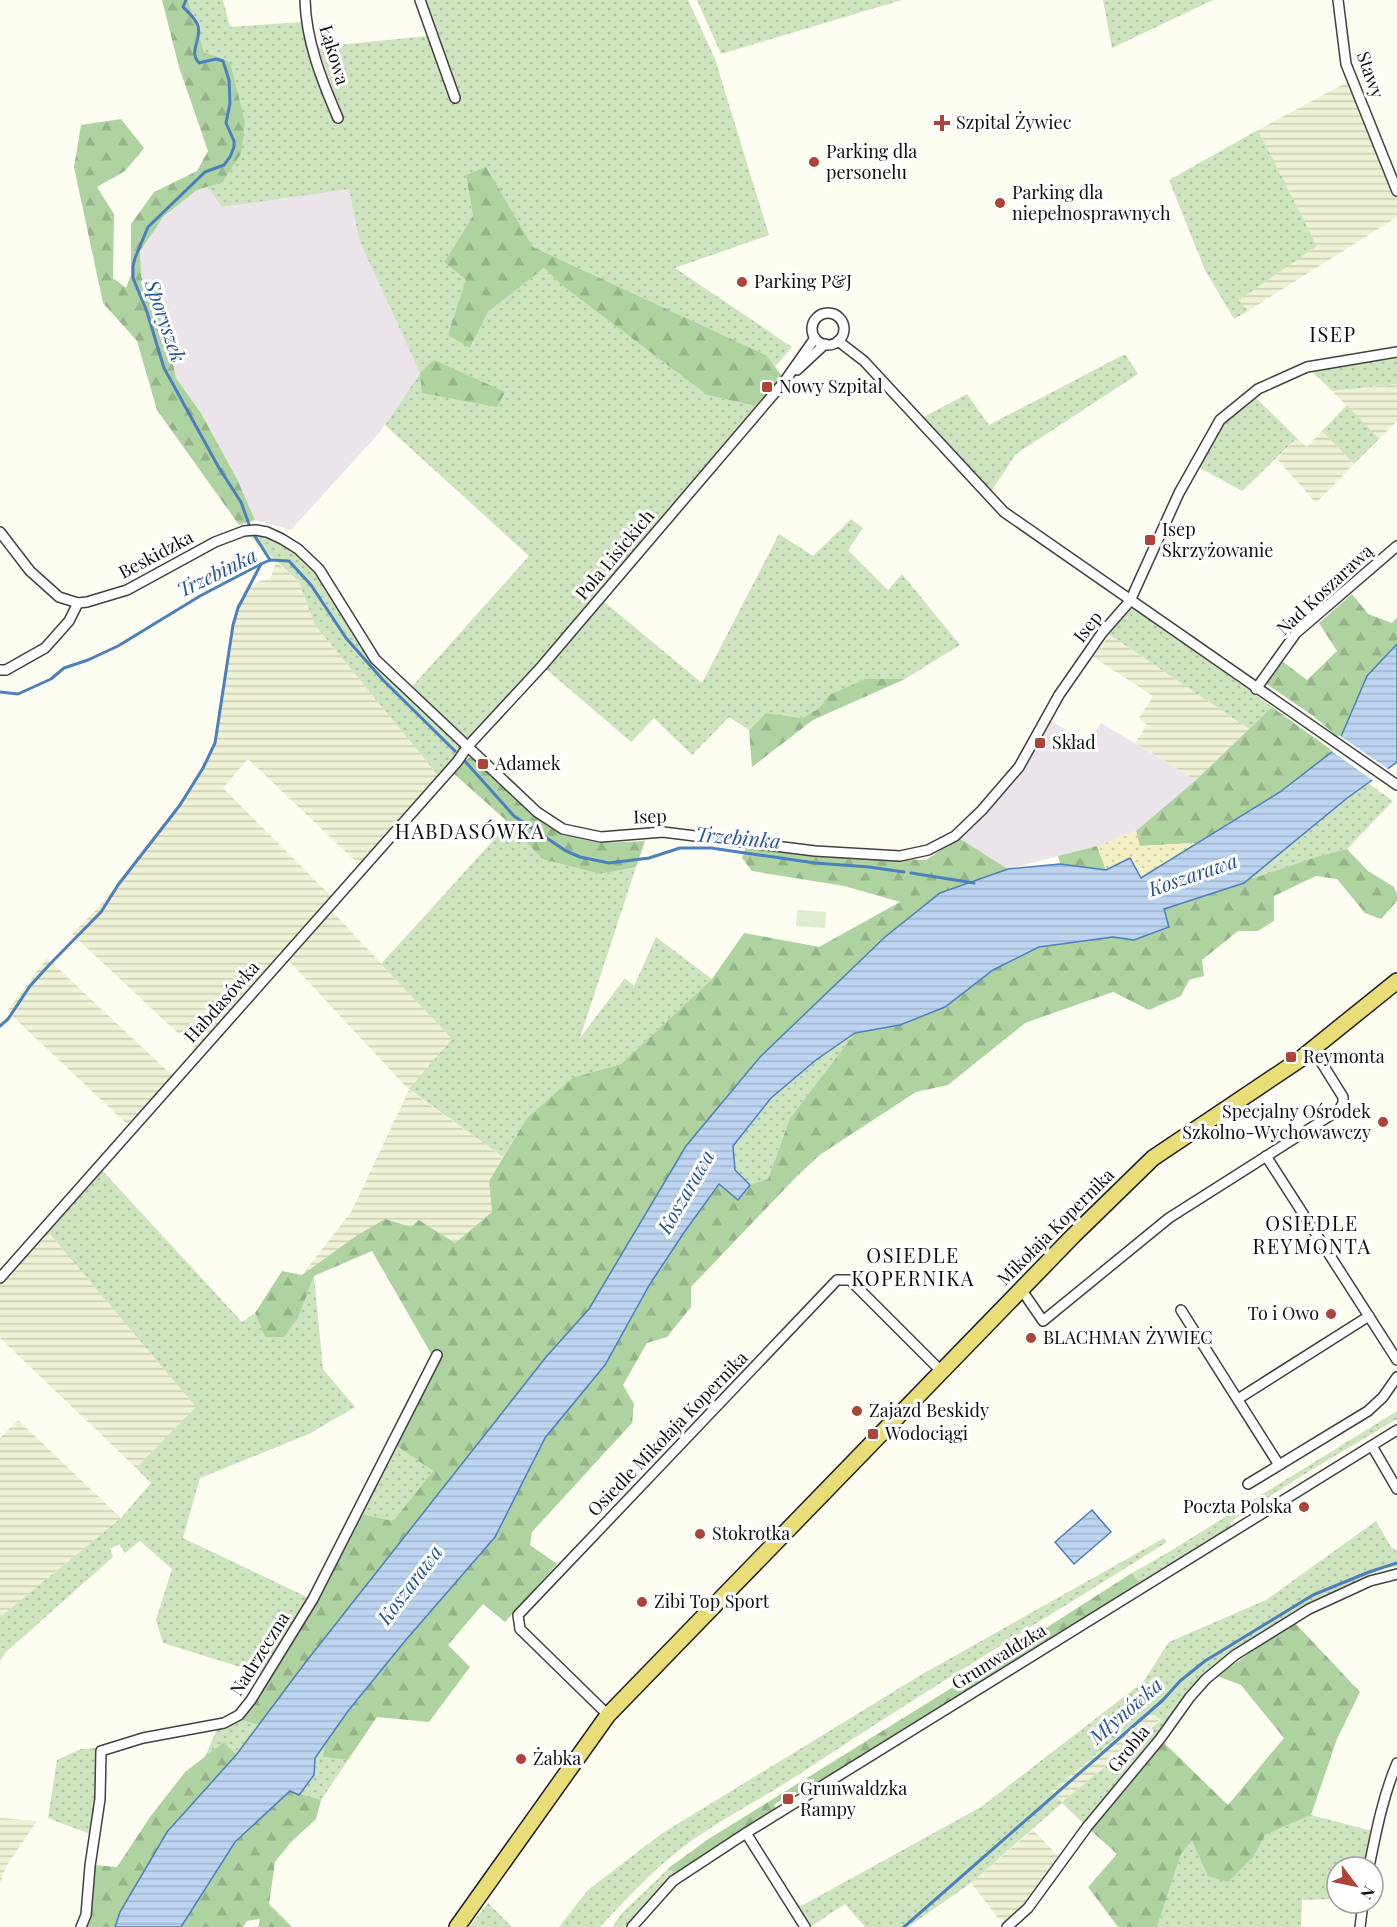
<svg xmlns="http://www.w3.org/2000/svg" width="1397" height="1927" viewBox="0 0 1397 1927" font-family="'Playfair Display',serif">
<defs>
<pattern id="farmland-rules" width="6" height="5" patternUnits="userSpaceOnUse" patternTransform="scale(1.5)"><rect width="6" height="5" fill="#eff1d4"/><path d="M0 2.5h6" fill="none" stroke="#cccdb5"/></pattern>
<pattern id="grass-dots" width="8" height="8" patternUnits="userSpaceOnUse" patternTransform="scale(1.5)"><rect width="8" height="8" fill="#cde4bf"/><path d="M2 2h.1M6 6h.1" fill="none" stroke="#afc2a3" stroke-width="1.8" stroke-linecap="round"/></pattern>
<pattern id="forest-firs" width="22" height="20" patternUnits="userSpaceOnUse" patternTransform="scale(1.5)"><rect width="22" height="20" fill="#afd3a0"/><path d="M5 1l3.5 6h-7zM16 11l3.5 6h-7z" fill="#95b489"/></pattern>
<pattern id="sand-dots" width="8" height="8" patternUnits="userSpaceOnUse" patternTransform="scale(1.5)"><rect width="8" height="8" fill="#f3f0c3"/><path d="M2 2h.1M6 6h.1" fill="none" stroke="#cfcda6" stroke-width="1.8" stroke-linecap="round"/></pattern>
<pattern id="water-rules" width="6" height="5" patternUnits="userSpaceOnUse" patternTransform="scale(1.5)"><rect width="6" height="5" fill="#bcd4ef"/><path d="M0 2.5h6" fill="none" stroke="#a0b5cc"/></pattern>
</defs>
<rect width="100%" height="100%" fill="#fdfdf2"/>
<g fill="#ece4eb">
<polygon points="207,187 222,207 349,188 359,240 420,373 380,432 291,530 255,520 237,479 201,413 176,378 166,330 141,276 140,251 164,216 197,190"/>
<polygon points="1051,721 1088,743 1101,723 1196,780 1136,831 1097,846 1008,869 959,838 986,814 1023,770"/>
</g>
<g fill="url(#farmland-rules)">
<polygon points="1349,81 1397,192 1397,217 1248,311 1239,300 1317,246 1258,130"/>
<polygon points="1397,384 1397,421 1379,439 1332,391"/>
<polygon points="1322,431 1354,464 1316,503 1277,459 1297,438 1307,447"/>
<polygon points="276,562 299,582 315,625 441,779 363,868 248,759 223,788 335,900 330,909 452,1039 409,1090 503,1157 489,1181 492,1212 455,1243 419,1220 411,1227 356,1236 302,1275 351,1212 409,1090 287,959 199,1053 72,934 92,914 130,872 172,816 205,767 216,739 236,605 252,586 260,581 270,579"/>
<polygon points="1110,635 1249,729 1196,780 1135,743 1147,725 1139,718 1153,696 1093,657"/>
<polygon points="47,958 176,1079 132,1129 7,1011"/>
<polygon points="44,1227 196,1407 136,1468 0,1338 0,1280"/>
<polygon points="18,1420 121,1518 0,1617 0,1438"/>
<polygon points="1152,1712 1161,1719 1062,1802 1050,1790 1111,1742"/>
<polygon points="0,1818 37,1821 7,1865 0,1883"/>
<polygon points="1033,1830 1061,1859 1023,1908 1007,1922 998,1918 971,1883"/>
</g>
<g fill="url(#grass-dots)" fill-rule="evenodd">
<polygon points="188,0 223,0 230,27 303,22 339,123 343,119 318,47 427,36 455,97 423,0 688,0 715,59 769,235 675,268 792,347 775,367 766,355 533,247 486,168 466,175 473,216 444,262 466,280 471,347 488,312 544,268 564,287 707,395 755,406 782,376 595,608 603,601 702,683 779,534 813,556 851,519 863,528 848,550 888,590 902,574 960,645 905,679 865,679 829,695 818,709 802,718 766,713 749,730 729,717 692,755 654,718 631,742 546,669 468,746 441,779 315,625 299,582 244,531 267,532 319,569 375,659 409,690 529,556 385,425 420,373 359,240 349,189 222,207 207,187 224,181 241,154 204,52"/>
<polygon points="697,0 902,0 721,54"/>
<polygon points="1103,0 1213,0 1112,48"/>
<polygon points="1258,130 1317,246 1239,300 1248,311 1234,319 1205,270 1169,180"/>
<polygon points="1397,352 1397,384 1332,391 1307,367"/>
<polygon points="1125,354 1138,374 1016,454 992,490 981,488 918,420 967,394 989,425"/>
<polygon points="1252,394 1297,438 1242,491 1195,465 1220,420"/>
<polygon points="1347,405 1379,439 1354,464 1322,431"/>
<polygon points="1130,601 1272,707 1249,729 1110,635 1102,633"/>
<polygon points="1368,783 1393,801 1347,849 1319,856 1244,883 1346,799"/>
<polygon points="509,823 542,859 600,874 636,867 580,1038 625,978 634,986 656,937 712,979 621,1064 572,1078 527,1118 503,1157 409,1089 452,1039 381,964"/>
<polygon points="855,1033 790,1118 768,1179 750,1185 735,1170 733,1146 771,1098 816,1060"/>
<polygon points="101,1169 242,1322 255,1313 265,1337 298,1318 314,1276 323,1369 355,1407 309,1434 200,1478 183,1538 311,1599 262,1674 163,1643 156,1620 172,1569 140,1541 125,1553 119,1544 110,1549 113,1557 6,1652 0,1661 0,1617 121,1518 151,1483 136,1468 196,1407 44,1227"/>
<polygon points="1397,1411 1397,1419 1311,1470 1230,1522 1232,1527 1140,1585 1132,1573 1167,1553"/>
<polygon points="391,1442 433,1471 393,1521 358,1513"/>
<path d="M1376,1521L1391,1547L1397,1551V1567L1384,1568L1311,1602L1237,1650L1203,1675L1086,1826L1062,1803L971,1883L908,1927H865L845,1904L810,1927H805L782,1891L801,1906L981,1807L1143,1682L1169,1642L1266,1600ZM1152,1713L1161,1720L1062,1802L1051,1791L1111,1742Z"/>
<path d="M1164,1538L1167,1542C1045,1619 921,1693 801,1773C761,1800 716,1821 678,1851C649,1874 625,1900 600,1927H559L588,1890L661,1834L919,1676Z"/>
<polygon points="254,1701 242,1720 259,1725 237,1755 224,1742 205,1757 217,1729"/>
<polygon points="325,1744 324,1757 348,1760 321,1800 299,1795 314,1775 315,1758"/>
<polygon points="96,1748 101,1751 95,1836 48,1818 57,1760 81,1749"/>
<polygon points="1311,1815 1376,1832 1365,1867 1337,1867 1337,1899 1302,1900 1301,1927 1157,1927 1181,1854 1192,1841 1208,1876 1254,1856 1265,1835"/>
<polygon points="670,1867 675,1875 624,1927 613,1927 620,1915"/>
<polygon points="488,1903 512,1927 469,1927"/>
</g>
<g fill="url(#forest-firs)">
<polygon points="162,0 188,0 204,52 230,62 245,122 241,154 223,182 197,190 164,216 140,251 141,276 166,330 176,378 201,413 237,479 255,520 239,525 157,410 137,341 103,303 74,167 81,125 121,119 144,148 125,171 97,187 114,214 113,278 126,288 131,275 131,224 154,192 197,171 208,151 179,67"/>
<polygon points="486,167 533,247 766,355 782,376 755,406 707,395 564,287 544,268 488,312 470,348 448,335 466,280 444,262 473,216 466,175"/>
<polygon points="434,360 505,392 497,407 422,393 420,373"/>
<polygon points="1352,594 1368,614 1392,623 1397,617 1397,644 1367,676 1340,739 1312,715 1265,683 1282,661 1307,680 1337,651 1319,623"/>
<polygon points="865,679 905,679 813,720 752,767 749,730 766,713 802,718 818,709 829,695"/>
<polygon points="1272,707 1333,751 1280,792 1196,843 1139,846 1136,831 1196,780"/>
<polygon points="471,756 562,835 600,843 645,841 636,867 600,874 542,859 509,823 452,772"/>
<polygon points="959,838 1008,869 940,893 885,938 759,1057 686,1146 589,1309 546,1357 305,1663 259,1725 242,1720 317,1601 362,1514 393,1521 433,1471 391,1442 433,1357 372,1251 314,1276 298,1318 284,1337 265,1337 255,1313 282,1271 302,1275 356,1236 385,1219 411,1227 419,1220 455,1243 492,1212 489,1181 527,1118 572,1078 621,1064 712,979 744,933 819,947 900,902 844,886 752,871 742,858 746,847 812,856 926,860"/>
<polygon points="1097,846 1106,870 1060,864 1058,856"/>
<polygon points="1347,849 1368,871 1394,887 1397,894 1397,901 1381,919 1365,913 1337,879 1316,876 1274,896 1274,921 1258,931 1238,931 1202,960 1204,976 1189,980 1181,996 1149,1010 1113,992 1025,1023 948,1085 916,1092 821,1154 798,1175 691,1287 691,1307 667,1337 647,1343 623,1385 634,1404 632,1423 532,1532 530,1545 557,1564 505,1622 483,1604 448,1645 470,1667 429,1722 377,1717 348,1760 323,1757 325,1744 348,1711 405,1641 495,1537 545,1438 605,1365 650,1285 683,1234 720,1184 738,1200 750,1185 768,1179 790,1118 855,1033 900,1025 945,1007 993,970 1039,947 1113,937 1134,940 1169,928 1164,909 1319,856"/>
<polygon points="1132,1573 1140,1585 811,1789 809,1786 798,1793 793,1792 774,1805 777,1810 713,1848 675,1875 670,1867 707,1840 966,1679"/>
<polygon points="1294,1622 1360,1692 1337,1739 1311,1815 1265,1835 1254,1856 1228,1882 1208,1876 1192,1841 1181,1854 1157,1927 1118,1927 1088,1887 1117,1854 1087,1827 1160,1739 1228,1805 1284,1738 1241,1685 1217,1676"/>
<polygon points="224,1742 237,1755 167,1832 120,1912 115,1927 85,1927 94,1865 117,1867 150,1817 185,1772"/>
<polygon points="290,1791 321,1800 316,1819 290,1843 275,1862 269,1904 292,1927 258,1927 260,1919 247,1921 243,1927 181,1927 235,1842"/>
</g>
<polygon fill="url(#sand-dots)" points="1136,831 1140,846 1196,843 1141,878 1106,870 1097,846"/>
<polygon fill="#deeccf" points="797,910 826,912 825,928 796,926"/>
<g fill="url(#water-rules)" stroke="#4c7fbd" stroke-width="1.5">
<polygon points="1397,644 1397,762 1346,799 1244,883 1164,909 1169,927 1134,940 1113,937 1039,947 993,970 945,1007 900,1025 855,1033 816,1060 771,1098 733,1146 735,1170 750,1185 738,1200 719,1184 683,1234 650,1284 605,1365 545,1438 495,1537 405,1641 348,1711 315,1758 314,1775 299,1795 290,1791 235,1842 181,1927 115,1927 120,1912 167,1832 237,1754 305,1663 546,1357 589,1309 686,1146 760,1057 885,937 940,893 1008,869 1060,864 1106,870 1130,858 1141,878 1280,792 1333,751 1340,739 1367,676"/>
<polygon points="1092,1510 1111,1532 1074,1564 1055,1542"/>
</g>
<polygon fill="#fdfdf2" points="1339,735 1391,771 1375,782 1330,750"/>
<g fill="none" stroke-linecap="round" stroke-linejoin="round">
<g stroke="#4c7fbd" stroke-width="3">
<path d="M186,0L183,7C188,12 196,19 198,26C202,40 188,51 199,63L216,59L223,61L229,80L230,103L226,123L234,141V147L230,157L224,165L205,172L148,227L135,258L133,266V278L147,312L164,368L219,468L241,502L251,530L270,560"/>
<polyline points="0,692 18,694 51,679 64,668 88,660 118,646 200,596 261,564 270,560 289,561 311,585 346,638 383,680 455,751"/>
<polyline points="463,759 514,816 566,851 580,857 609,863 649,858 680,848 711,848 815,863 869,867 904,872"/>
<polyline points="911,873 974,883"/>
<polyline points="0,1026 8,1019 30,986 50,964 101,912 118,885 180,805 203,768 215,743 233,625 238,608 261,564"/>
<polyline points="904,1927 1163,1700 1180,1681 1205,1661 1313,1595 1369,1572 1397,1563"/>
</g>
<g stroke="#414141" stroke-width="12">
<g id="street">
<path d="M305,0C306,41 322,81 338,118"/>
<polyline points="420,0 455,98"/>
<polyline points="1338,0 1346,64 1397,191"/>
<circle cx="828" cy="329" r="16"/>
<polyline points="838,341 864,361 1004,512 1397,785"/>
<polyline points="797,370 825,344"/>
<polyline points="0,532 30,571 59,597 78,603 87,602 127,590 215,542 244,531 256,530 267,532 282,539 298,549 319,569 375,659 537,812 563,829 601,837 663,832 815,851 900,856 928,850 955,836 982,810 1019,767 1059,695 1102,633 1130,601 1179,493 1220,420 1258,389 1307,367 1397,352"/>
<polyline points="0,670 6,670 45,648 69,621 78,603"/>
<polyline points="1256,689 1296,633 1397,546"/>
<polyline points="1266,1156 1397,1360"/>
<polyline points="0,1278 457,762 468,746 542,666 784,382 815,338"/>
<polyline points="1021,1289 1043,1321 1169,1218 1339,1110 1343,1103 1343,1097 1313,1049"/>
<polyline points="1181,1310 1279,1465"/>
<polyline points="1238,1399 1369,1316"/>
<polyline points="1372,1446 1397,1489"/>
<polyline points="1248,1484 1368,1411 1383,1397 1397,1377"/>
<polyline points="608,1715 520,1629 518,1615 837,1280 850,1280 942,1372"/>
<polyline points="746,1833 805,1927"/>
<path d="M1369,1867C1376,1832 1383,1796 1397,1763"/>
<polyline points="81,1927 86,1915 90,1866 100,1799 101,1751 143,1738 224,1723 239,1715 251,1700 313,1599 437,1355"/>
<polyline points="632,1927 673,1881 746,1833 1397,1430"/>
<polyline points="1007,1927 1028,1908 1087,1827 1160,1739 1190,1697 1206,1679 1235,1655 1309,1609 1370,1581 1397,1574"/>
<polyline points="1360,1927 1363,1903"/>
</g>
</g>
<g stroke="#1f1f1f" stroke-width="18">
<polyline id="primary" points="457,1927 608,1715 1074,1235 1153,1158 1299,1060 1397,981"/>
</g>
<use href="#street" stroke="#fff" stroke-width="9"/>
<use href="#primary" stroke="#e8dd77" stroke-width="15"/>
</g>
<g fill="#ae4337" stroke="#fff" stroke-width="2">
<path d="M939 114h6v6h6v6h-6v6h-6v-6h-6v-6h6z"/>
<circle cx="814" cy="162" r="6"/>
<circle cx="1000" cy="203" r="6"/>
<circle cx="742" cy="282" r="6"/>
<rect x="761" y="381" width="12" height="12" rx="3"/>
<rect x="1144" y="534" width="12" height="12" rx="3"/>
<rect x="1034" y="737" width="12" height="12" rx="3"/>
<rect x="477" y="758" width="12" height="12" rx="3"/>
<rect x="1285" y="1051" width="12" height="12" rx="3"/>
<circle cx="1383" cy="1122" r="6"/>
<circle cx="1331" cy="1314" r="6"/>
<circle cx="1031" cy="1338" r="6"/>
<circle cx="857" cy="1411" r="6"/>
<rect x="867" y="1428" width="12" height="12" rx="3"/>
<circle cx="1304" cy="1507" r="6"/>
<circle cx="700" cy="1534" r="6"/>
<circle cx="642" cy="1602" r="6"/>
<circle cx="521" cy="1759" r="6"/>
<rect x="782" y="1793" width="12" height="12" rx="3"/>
</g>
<g text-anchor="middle" stroke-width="6" stroke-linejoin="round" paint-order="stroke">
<g font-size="18" fill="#0e0e0e" stroke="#fff">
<text transform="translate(334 55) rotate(73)" y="6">Łąkowa</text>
<text transform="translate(1370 75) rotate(71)" y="6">Stawy</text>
<text transform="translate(156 555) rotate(-28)" y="6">Beskidzka</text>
<text transform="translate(615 555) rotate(-50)" y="6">Pola Lisickich</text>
<text transform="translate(1325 590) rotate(-43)" y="6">Nad Koszarawą</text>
<text transform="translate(1088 627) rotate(-52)" y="6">Isep</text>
<text transform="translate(650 817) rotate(-2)" y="6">Isep</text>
<text transform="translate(222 1002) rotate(-48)" y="6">Habdasówka</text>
<text transform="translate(1056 1227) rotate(-45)" y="6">Mikołaja Kopernika</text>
<text transform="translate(668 1434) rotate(-46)" y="6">Osiedle Mikołaja Kopernika</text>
<text transform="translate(260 1654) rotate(-58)" y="6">Nadrzeczna</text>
<text transform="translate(999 1657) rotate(-32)" y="6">Grunwaldzka</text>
<text transform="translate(1129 1749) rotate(-51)" y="6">Grobla</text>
</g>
<g font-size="18" fill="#0e0e0e" stroke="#fff" text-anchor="start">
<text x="956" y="129">Szpital Żywiec</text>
<text x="826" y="158">Parking dla<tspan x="826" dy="21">personelu</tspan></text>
<text x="1012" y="199">Parking dla<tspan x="1012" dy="21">niepełnosprawnych</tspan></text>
<text x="754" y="288">Parking P&amp;J</text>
<text x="779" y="393">Nowy Szpital</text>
<text x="1162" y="536">Isep<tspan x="1162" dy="21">Skrzyżowanie</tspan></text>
<text x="1052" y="749">Skład</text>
<text x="495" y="770">Adamek</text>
<text x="1303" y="1063">Reymonta</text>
<text x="1371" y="1118" text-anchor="end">Specjalny Ośrodek<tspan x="1371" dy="21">Szkolno-Wychowawczy</tspan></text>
<text x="1319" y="1320" text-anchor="end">To i Owo</text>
<text x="1043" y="1344">BLACHMAN ŻYWIEC</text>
<text x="869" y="1417">Zajazd Beskidy</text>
<text x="885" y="1440">Wodociągi</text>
<text x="1292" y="1513" text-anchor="end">Poczta Polska</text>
<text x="712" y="1540">Stokrotka</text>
<text x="654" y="1608">Zibi Top Sport</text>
<text x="533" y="1765">Żabka</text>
<text x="800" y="1795">Grunwaldzka<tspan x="800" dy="21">Rampy</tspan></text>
</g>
<g font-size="20" font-style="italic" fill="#265391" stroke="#fff">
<text transform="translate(165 321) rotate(71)" y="7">Sporyszek</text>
<text transform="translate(217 573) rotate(-26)" y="7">Trzebinka</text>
<text transform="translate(738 838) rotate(5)" y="7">Trzebinka</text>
<text transform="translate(1193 875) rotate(-19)" y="7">Koszarawa</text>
<text transform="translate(686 1192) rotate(-60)" y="7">Koszarawa</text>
<text transform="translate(410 1585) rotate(-53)" y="7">Koszarawa</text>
<text transform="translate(1126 1711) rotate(-41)" y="7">Młynówka</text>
</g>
<g font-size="20" letter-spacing="1.5" fill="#0e0e0e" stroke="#fff">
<text x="1333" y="342">ISEP</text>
<text x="470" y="839">HABDASÓWKA</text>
<text x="1312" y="1231">OSIEDLE<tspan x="1312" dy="23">REYMONTA</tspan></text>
<text x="913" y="1263">OSIEDLE<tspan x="913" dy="23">KOPERNIKA</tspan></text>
</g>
</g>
<g transform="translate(1355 1885) rotate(122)"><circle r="28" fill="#ffffff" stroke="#9f9f9f" stroke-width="1.5"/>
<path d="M0-4.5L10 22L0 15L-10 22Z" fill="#ae4337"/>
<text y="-9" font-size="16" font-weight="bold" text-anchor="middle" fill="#0e0e0e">N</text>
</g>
</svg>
